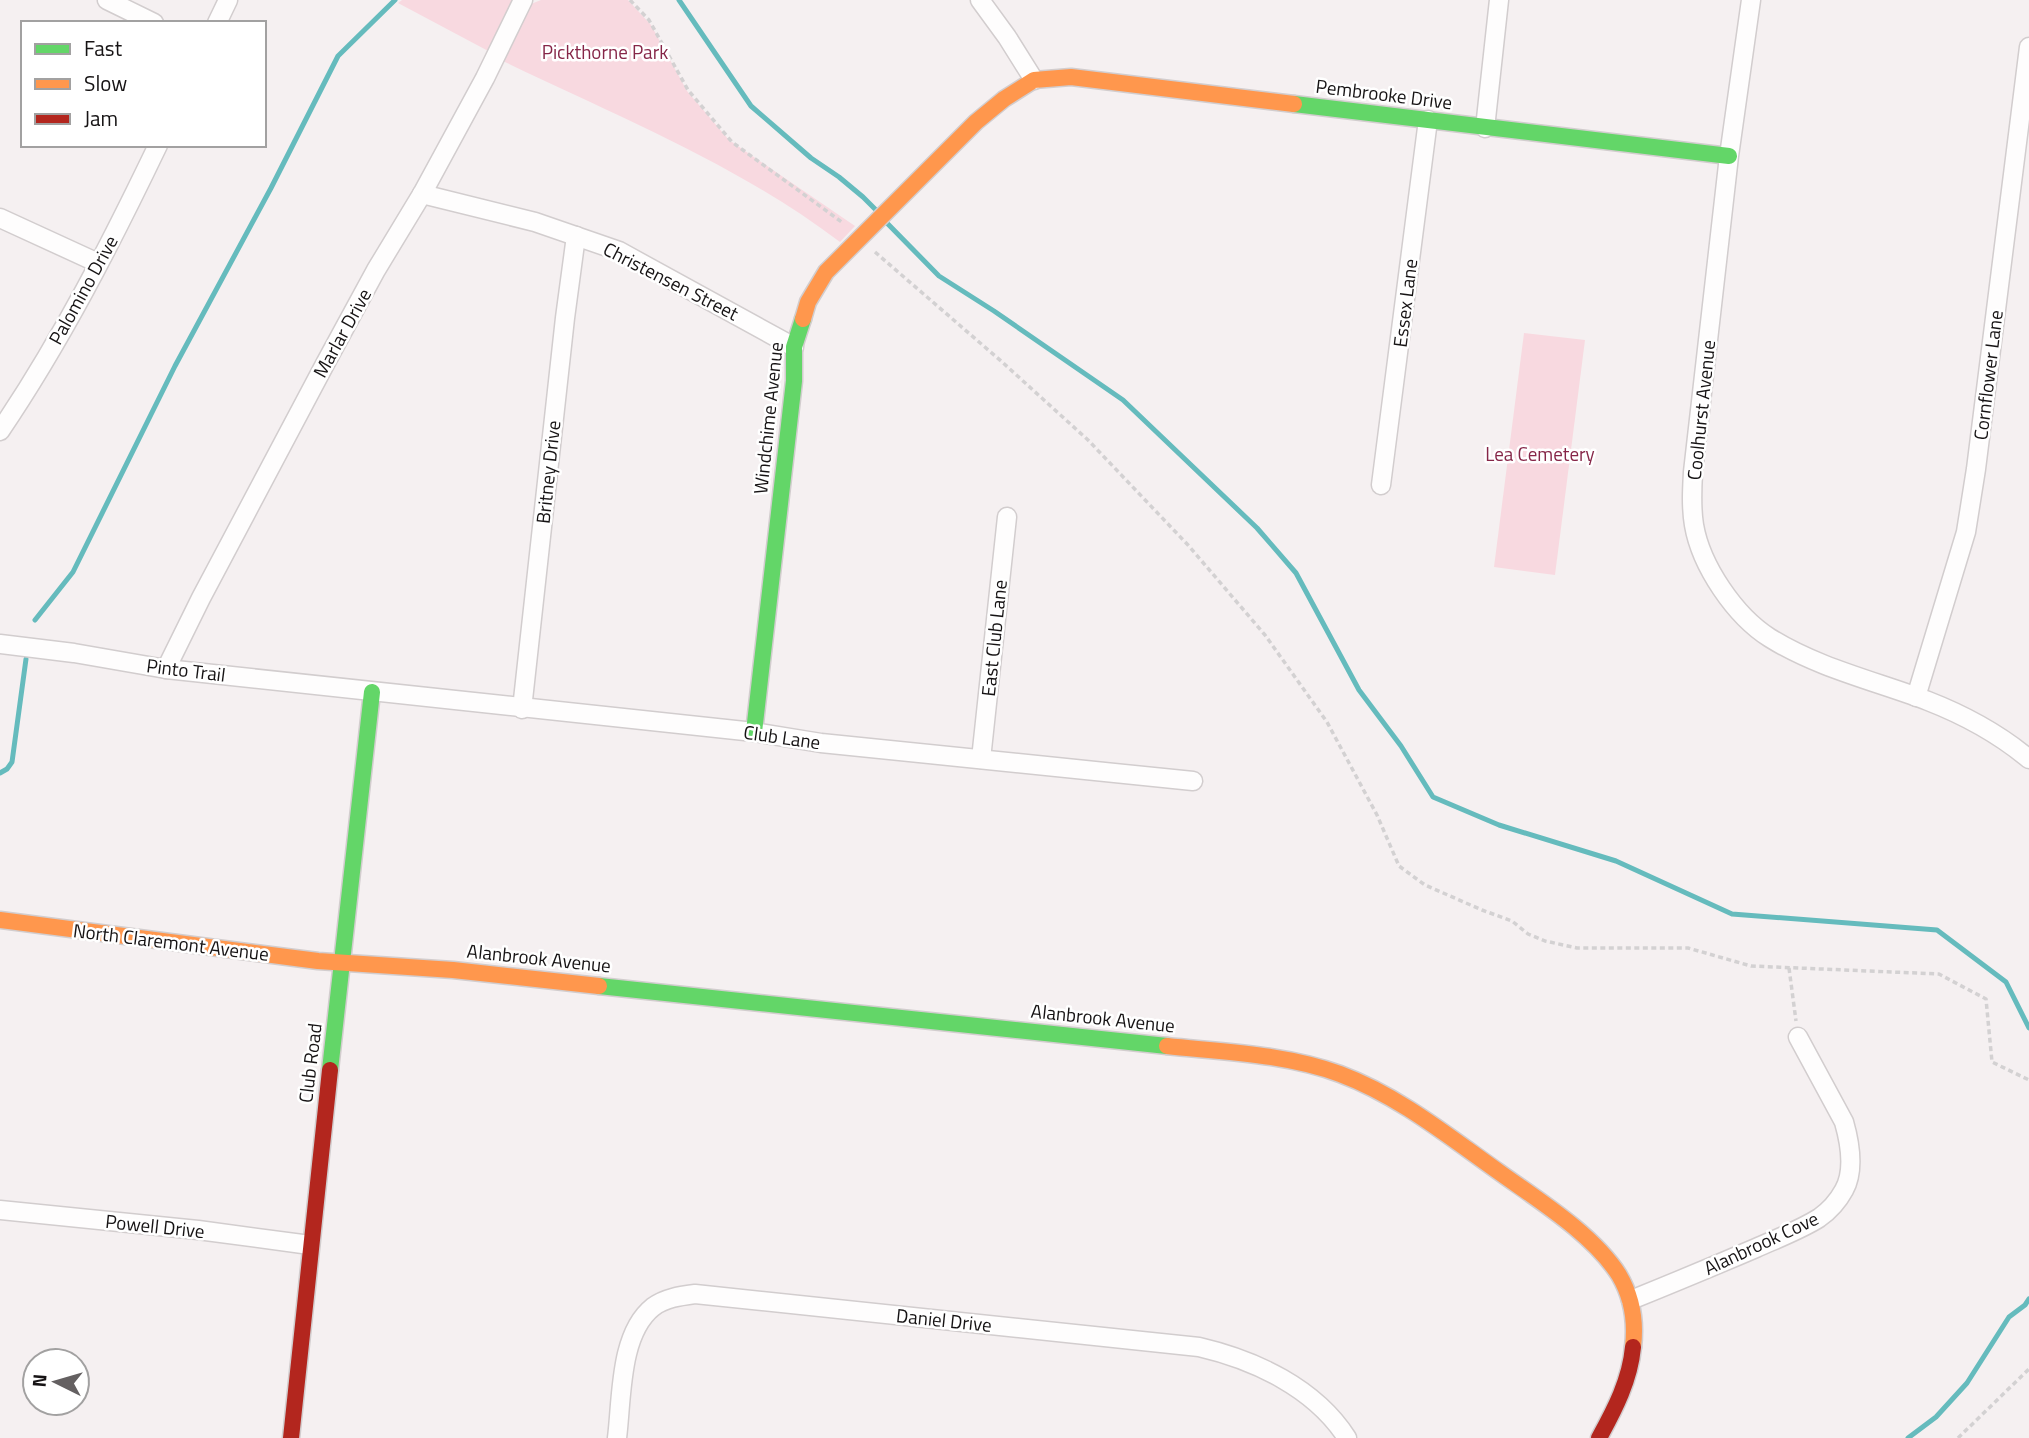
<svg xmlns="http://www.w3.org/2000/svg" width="2029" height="1438" viewBox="0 0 2029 1438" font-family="'Titillium Web',sans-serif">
<rect width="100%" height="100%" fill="#f5f0f1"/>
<g fill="#f8d9e0">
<polygon points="402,0 518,0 492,53 398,3"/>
<path d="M541,0H628L651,25L687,91L729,140L855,226L840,242C739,165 617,116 503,61L531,4Z"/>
<polygon points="1524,333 1585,340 1555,575 1494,567"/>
</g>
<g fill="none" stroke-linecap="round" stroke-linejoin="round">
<g stroke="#65bbbd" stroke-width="5">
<polyline points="679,0 751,106 811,158 839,177 863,197 876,210"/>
<polyline points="884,220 939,276 994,311 1123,400 1257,528 1296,573 1359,690 1401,746 1433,797 1499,825 1616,861 1732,914 1937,930 2006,982 2029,1028"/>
<polyline points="35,620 73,572 175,366 271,188 338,56 395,0"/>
<polyline points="0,773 7,769 12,762 26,659"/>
<polyline points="1908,1438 1936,1417 1967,1383 2009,1317 2025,1305 2029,1299"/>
</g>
<g stroke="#d2cdce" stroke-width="21">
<g id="street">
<polyline points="107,0 154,23"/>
<polyline points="980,0 1007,37 1034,80"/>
<path d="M1751,0L1729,156L1693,472C1692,490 1691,507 1694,525C1701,566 1735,616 1770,638C1818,668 1875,681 1928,701C1964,715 1999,734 2029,759"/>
<polyline points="217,23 228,0"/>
<polyline points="1485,128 1499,0"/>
<polyline points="422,194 535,222 619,251 794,347"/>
<polyline points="0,218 98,263"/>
<path d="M0,431C61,341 111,243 158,145"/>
<polyline points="1381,485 1428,120"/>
<polyline points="0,644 74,653 166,669 754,732 821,743 1193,781"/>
<polyline points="166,669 201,598 325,364 376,270 422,194 485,78 523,0"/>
<polyline points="1916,697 1966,532 1976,469 2029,47"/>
<polyline points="522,709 565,318 576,236"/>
<polyline points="981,759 1007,517"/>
<polyline points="0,1210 198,1230 310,1245"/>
<path d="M1631,1300C1673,1283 1714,1266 1756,1248C1776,1239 1800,1230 1819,1218C1829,1211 1838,1201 1844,1190C1855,1170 1850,1143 1844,1122L1798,1037"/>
<path d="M617,1438C622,1399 619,1334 653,1307C665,1298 680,1296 695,1294L1199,1347C1255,1360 1315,1388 1347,1438"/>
</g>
</g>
<g stroke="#d2cdce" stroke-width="19">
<g id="fast">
<polyline points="1294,104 1729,156"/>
<polyline points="754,732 794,381 794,347 803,319"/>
<polyline points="599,986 1167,1046"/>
<polyline points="330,1070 372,692"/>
</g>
</g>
<g stroke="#d2cdce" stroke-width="19">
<g id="slow">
<polyline points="803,319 808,302 826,272 976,122 1004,99 1034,80 1071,77 1294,104"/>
<polyline points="0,920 318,961 453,970 599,986"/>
<path d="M1167,1046C1224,1052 1286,1054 1340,1074C1399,1096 1448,1136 1499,1172C1538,1200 1593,1234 1619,1275C1632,1297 1636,1322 1633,1347"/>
</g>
</g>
<g stroke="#d2cdce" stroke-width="19">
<g id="jam">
<polyline points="291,1438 330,1070"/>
<path d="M1599,1438C1615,1409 1630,1380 1633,1347"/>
</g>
</g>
<g stroke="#d3d1d2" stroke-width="3.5" stroke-dasharray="5 3.5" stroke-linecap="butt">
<polyline points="630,0 649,20 688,90 732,142 843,223"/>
<polyline points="875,252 1001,361 1088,440 1188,545 1265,635 1327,722 1377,815 1399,866 1425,885 1482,910 1512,921 1528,934 1545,941 1577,948 1688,948 1751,966 1939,974 1986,999 1992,1062 2029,1080"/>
<polyline points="1789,968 1796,1021"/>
<polyline points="1958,1438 2029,1369"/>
</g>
<use href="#street" stroke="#fefdfd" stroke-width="18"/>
<use href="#fast" stroke="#63d668" stroke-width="16"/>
<use href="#slow" stroke="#ff974d" stroke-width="16"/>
<use href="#jam" stroke="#b3261e" stroke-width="16"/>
</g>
<g text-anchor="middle" stroke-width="5" stroke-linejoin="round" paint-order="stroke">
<g font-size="19" fill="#862648" stroke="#fff">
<text x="605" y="59">Pickthorne Park</text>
<text x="1540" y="461">Lea Cemetery</text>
</g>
<g font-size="19" fill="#161314" stroke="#fff">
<text transform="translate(1384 94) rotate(7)" y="7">Pembrooke Drive</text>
<text transform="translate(671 281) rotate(27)" y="7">Christensen Street</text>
<text transform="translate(83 290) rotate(-61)" y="7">Palomino Drive</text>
<text transform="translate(1405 303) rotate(-83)" y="7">Essex Lane</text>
<text transform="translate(342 333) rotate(-61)" y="7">Marlar Drive</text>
<text transform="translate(1988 375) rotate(-83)" y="7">Cornflower Lane</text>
<text transform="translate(1701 410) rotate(-84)" y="7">Coolhurst Avenue</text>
<text transform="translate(768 418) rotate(-84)" y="7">Windchime Avenue</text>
<text transform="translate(548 472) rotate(-84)" y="7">Britney Drive</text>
<text transform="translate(994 638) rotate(-84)" y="7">East Club Lane</text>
<text transform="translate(186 670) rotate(7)" y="7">Pinto Trail</text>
<text transform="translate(782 737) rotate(8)" y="7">Club Lane</text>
<text transform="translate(171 942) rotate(7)" y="7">North Claremont Avenue</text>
<text transform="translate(539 958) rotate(6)" y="7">Alanbrook Avenue</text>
<text transform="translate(1103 1018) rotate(6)" y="7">Alanbrook Avenue</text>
<text transform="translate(310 1063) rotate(-83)" y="7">Club Road</text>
<text transform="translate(155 1226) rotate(6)" y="7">Powell Drive</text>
<text transform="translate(1761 1243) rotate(-25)" y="7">Alanbrook Cove</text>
<text transform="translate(944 1320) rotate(6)" y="7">Daniel Drive</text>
</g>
</g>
<rect x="21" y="21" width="245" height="126" fill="#ffffff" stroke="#a2a1a1" stroke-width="2"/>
<rect x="35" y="44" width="35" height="10" fill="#63d668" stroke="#a2a1a1" stroke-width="2"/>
<text x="84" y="56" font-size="21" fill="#161314">Fast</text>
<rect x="35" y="79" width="35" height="10" fill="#ff974d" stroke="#a2a1a1" stroke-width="2"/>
<text x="84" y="91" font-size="21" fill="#161314">Slow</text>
<rect x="35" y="114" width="35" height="10" fill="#b3261e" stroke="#a2a1a1" stroke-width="2"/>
<text x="84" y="126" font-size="21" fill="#161314">Jam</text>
<g transform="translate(56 1382) rotate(275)"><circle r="33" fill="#ffffff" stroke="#a2a1a1" stroke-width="2"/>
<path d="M0-5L12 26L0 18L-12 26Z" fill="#646061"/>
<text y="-10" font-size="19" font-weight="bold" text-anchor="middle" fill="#161314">N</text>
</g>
</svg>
